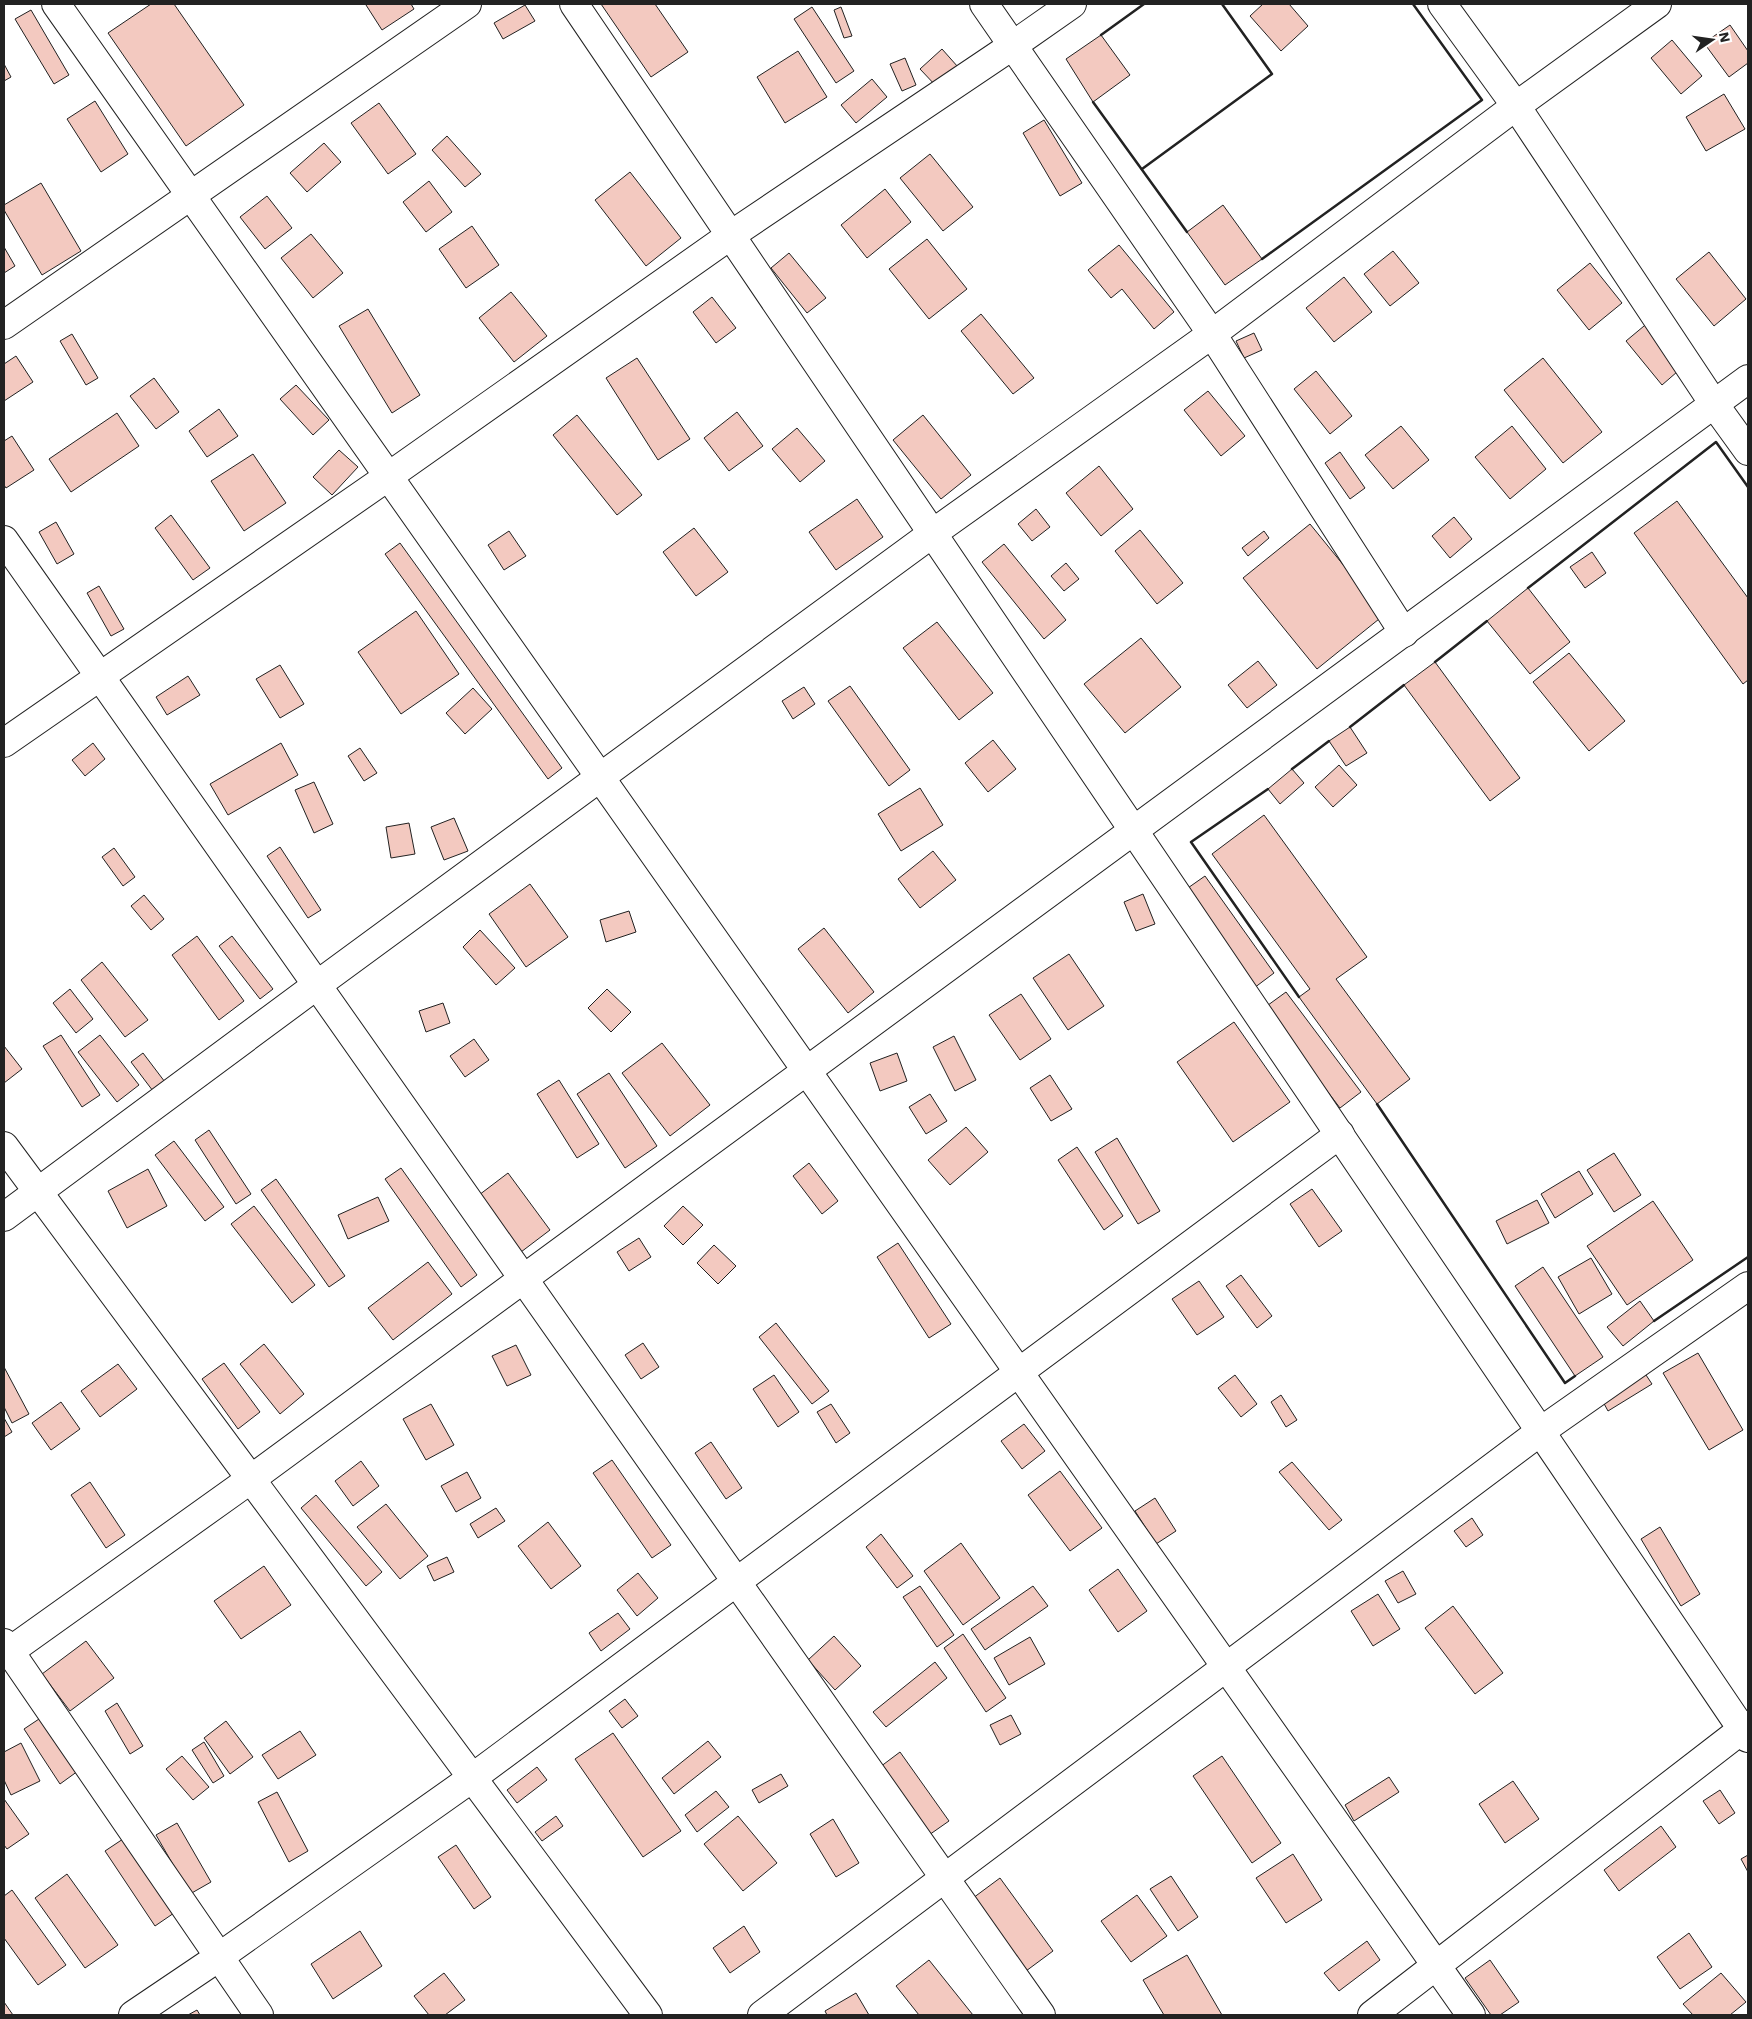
<svg xmlns="http://www.w3.org/2000/svg" width="1752" height="2019" viewBox="0 0 1752 2019" font-family="'Work Sans',sans-serif">
<rect width="100%" height="100%" fill="#fff"/>
<g fill="#f3c9c0" stroke="#222">
<polygon points="151,4 174,4 244,105 186,146 108,33"/>
<polygon points="368,4 411,4 414,9 382,30 366,5"/>
<polygon points="601,4 655,4 688,52 651,77"/>
<polygon points="1263,4 1289,4 1308,26 1281,51 1250,16"/>
<polygon points="525,5 535,21 503,39 494,23"/>
<polygon points="812,7 854,71 836,83 794,19"/>
<polygon points="841,7 852,36 844,38 834,10"/>
<polygon points="31,10 69,75 54,84 15,19"/>
<polygon points="1730,25 1748,51 1748,63 1729,77 1704,43"/>
<polygon points="1101,35 1130,75 1093,102 1066,59"/>
<polygon points="1672,40 1702,76 1681,94 1651,58"/>
<polygon points="942,49 958,67 937,87 920,69"/>
<polygon points="798,51 827,97 785,123 757,77"/>
<polygon points="905,58 916,85 902,91 890,64"/>
<polygon points="4,64 11,77 4,81"/>
<polygon points="872,79 887,97 856,123 841,105"/>
<polygon points="1724,94 1745,129 1706,151 1686,117"/>
<polygon points="95,101 128,154 101,172 67,119"/>
<polygon points="379,103 416,154 388,174 351,123"/>
<polygon points="1044,120 1082,183 1060,196 1023,133"/>
<polygon points="447,136 481,174 465,187 432,150"/>
<polygon points="324,143 341,162 307,192 290,173"/>
<polygon points="930,154 973,207 943,231 900,178"/>
<polygon points="630,172 681,238 646,266 595,200"/>
<polygon points="429,181 452,212 426,232 403,202"/>
<polygon points="41,183 81,251 42,275 4,210 4,205"/>
<polygon points="885,189 911,222 867,258 841,225"/>
<polygon points="267,196 292,228 265,249 240,217"/>
<polygon points="1223,205 1262,259 1225,285 1187,232"/>
<polygon points="472,226 499,265 466,288 439,249"/>
<polygon points="311,234 343,273 313,298 281,258"/>
<polygon points="927,239 967,289 929,319 889,269"/>
<polygon points="1119,245 1174,312 1154,329 1122,289 1111,298 1088,270"/>
<polygon points="4,247 15,266 4,273"/>
<polygon points="1393,251 1419,283 1390,306 1364,274"/>
<polygon points="1709,252 1746,299 1714,326 1676,279"/>
<polygon points="789,253 826,298 807,313 771,268"/>
<polygon points="1590,263 1622,303 1589,330 1557,290"/>
<polygon points="1344,277 1372,312 1334,342 1306,308"/>
<polygon points="511,292 547,336 514,362 479,318"/>
<polygon points="712,297 736,328 716,343 693,312"/>
<polygon points="368,309 420,395 392,413 339,326"/>
<polygon points="981,314 1034,378 1013,394 961,331"/>
<polygon points="1650,321 1685,365 1662,385 1626,341"/>
<polygon points="1254,333 1262,350 1244,358 1236,341"/>
<polygon points="72,334 98,378 86,385 60,341"/>
<polygon points="16,356 33,382 4,401 4,364"/>
<polygon points="637,358 690,439 658,460 606,378"/>
<polygon points="1543,358 1602,432 1563,463 1504,390"/>
<polygon points="1316,371 1352,416 1330,434 1294,389"/>
<polygon points="154,378 179,412 156,429 130,396"/>
<polygon points="296,385 329,420 313,435 280,399"/>
<polygon points="1208,391 1245,436 1221,456 1184,410"/>
<polygon points="219,409 238,436 207,457 189,431"/>
<polygon points="737,412 763,446 729,471 704,438"/>
<polygon points="117,413 139,446 71,492 49,459"/>
<polygon points="577,415 642,495 617,515 553,435"/>
<polygon points="923,415 971,475 941,499 893,440"/>
<polygon points="1401,426 1429,460 1393,489 1365,455"/>
<polygon points="1512,426 1546,469 1510,499 1475,457"/>
<polygon points="797,428 825,461 800,482 772,449"/>
<polygon points="12,436 34,470 6,488 4,485 4,441"/>
<polygon points="339,450 358,467 332,495 313,477"/>
<polygon points="1340,452 1365,488 1350,499 1325,463"/>
<polygon points="253,454 286,503 244,531 211,481"/>
<polygon points="1099,466 1133,509 1101,536 1066,493"/>
<polygon points="857,499 883,537 836,570 809,532"/>
<polygon points="1677,501 1748,598 1748,680 1743,684 1634,533"/>
<polygon points="1036,509 1050,527 1032,541 1018,524"/>
<polygon points="171,515 210,568 193,580 155,528"/>
<polygon points="1454,517 1472,539 1450,558 1432,536"/>
<polygon points="56,522 74,554 57,564 39,532"/>
<polygon points="1310,524 1384,615 1317,669 1243,578"/>
<polygon points="694,528 728,572 696,596 663,552"/>
<polygon points="1140,530 1183,583 1157,604 1115,551"/>
<polygon points="509,531 526,556 504,570 488,545"/>
<polygon points="1264,531 1269,538 1248,556 1242,548"/>
<polygon points="400,543 562,768 548,779 385,554"/>
<polygon points="1004,544 1066,620 1044,639 982,562"/>
<polygon points="1592,552 1606,573 1585,588 1570,567"/>
<polygon points="1066,563 1079,579 1064,591 1051,576"/>
<polygon points="99,586 124,629 111,636 87,593"/>
<polygon points="1528,588 1570,642 1530,674 1487,621"/>
<polygon points="416,611 459,674 401,714 358,652"/>
<polygon points="937,622 993,693 959,720 903,648"/>
<polygon points="1141,638 1181,687 1125,733 1084,684"/>
<polygon points="1569,653 1625,721 1589,751 1533,682"/>
<polygon points="1258,661 1277,685 1247,708 1228,685"/>
<polygon points="1435,662 1520,778 1490,801 1404,685"/>
<polygon points="280,665 304,704 280,718 256,679"/>
<polygon points="188,676 200,695 167,715 156,697"/>
<polygon points="850,686 910,770 889,786 828,701"/>
<polygon points="804,687 815,704 793,719 782,701"/>
<polygon points="473,688 492,709 465,734 446,713"/>
<polygon points="1350,727 1367,753 1346,766 1329,741"/>
<polygon points="993,740 1016,769 988,792 965,763"/>
<polygon points="93,743 105,759 85,776 72,760"/>
<polygon points="281,743 298,775 228,815 210,784"/>
<polygon points="360,748 377,773 364,781 348,756"/>
<polygon points="1339,765 1357,785 1333,807 1315,787"/>
<polygon points="1292,769 1304,783 1280,804 1268,789"/>
<polygon points="314,782 333,824 314,833 295,790"/>
<polygon points="920,788 943,825 901,851 878,814"/>
<polygon points="1264,815 1367,957 1336,979 1410,1079 1377,1104 1299,997 1310,989 1212,854"/>
<polygon points="454,818 468,851 444,860 431,827"/>
<polygon points="409,823 415,854 391,858 386,827"/>
<polygon points="280,847 321,910 308,918 267,856"/>
<polygon points="114,848 135,877 123,886 102,857"/>
<polygon points="933,851 956,880 920,908 898,879"/>
<polygon points="1205,876 1274,973 1254,988 1185,890"/>
<polygon points="530,884 568,937 526,967 489,914"/>
<polygon points="1143,894 1155,924 1136,931 1124,902"/>
<polygon points="144,895 164,919 151,930 131,906"/>
<polygon points="629,911 636,932 606,942 600,920"/>
<polygon points="824,928 874,992 848,1013 798,949"/>
<polygon points="480,930 515,968 496,985 463,947"/>
<polygon points="197,936 244,1001 219,1020 172,955"/>
<polygon points="232,936 273,989 260,999 219,946"/>
<polygon points="1069,954 1104,1006 1068,1030 1033,978"/>
<polygon points="102,962 148,1020 125,1037 81,980"/>
<polygon points="70,989 93,1019 76,1033 53,1003"/>
<polygon points="607,989 631,1012 611,1032 588,1008"/>
<polygon points="1286,992 1361,1092 1340,1108 1264,1008"/>
<polygon points="1021,994 1051,1039 1020,1060 989,1015"/>
<polygon points="443,1003 450,1023 426,1032 419,1011"/>
<polygon points="1234,1022 1290,1102 1233,1142 1177,1062"/>
<polygon points="61,1035 100,1095 82,1107 43,1046"/>
<polygon points="100,1035 139,1085 117,1102 78,1052"/>
<polygon points="954,1036 976,1080 955,1091 933,1047"/>
<polygon points="474,1039 489,1060 465,1077 450,1056"/>
<polygon points="662,1043 710,1105 670,1136 622,1073"/>
<polygon points="4,1046 22,1069 4,1083"/>
<polygon points="143,1053 168,1086 156,1095 131,1062"/>
<polygon points="897,1053 907,1081 880,1091 870,1063"/>
<polygon points="609,1073 657,1146 625,1168 577,1094"/>
<polygon points="1050,1075 1072,1109 1051,1121 1030,1088"/>
<polygon points="559,1080 599,1144 577,1158 537,1094"/>
<polygon points="930,1094 947,1121 926,1134 909,1107"/>
<polygon points="966,1127 988,1152 950,1185 928,1160"/>
<polygon points="209,1130 251,1194 236,1204 195,1140"/>
<polygon points="1117,1138 1160,1211 1138,1224 1095,1152"/>
<polygon points="174,1141 224,1207 205,1221 155,1155"/>
<polygon points="1077,1147 1123,1216 1104,1230 1058,1160"/>
<polygon points="1614,1153 1641,1195 1614,1212 1587,1170"/>
<polygon points="809,1163 838,1201 822,1214 793,1176"/>
<polygon points="401,1168 477,1275 461,1287 385,1179"/>
<polygon points="148,1169 167,1206 127,1228 108,1191"/>
<polygon points="1579,1171 1593,1194 1555,1218 1541,1194"/>
<polygon points="508,1173 550,1230 521,1252 479,1195"/>
<polygon points="276,1179 345,1276 329,1287 261,1190"/>
<polygon points="1312,1189 1342,1231 1319,1247 1290,1204"/>
<polygon points="378,1197 389,1221 348,1239 338,1215"/>
<polygon points="1537,1200 1549,1223 1507,1244 1496,1221"/>
<polygon points="1653,1201 1693,1260 1627,1305 1587,1246"/>
<polygon points="254,1206 315,1285 292,1303 231,1224"/>
<polygon points="683,1206 703,1225 683,1245 664,1226"/>
<polygon points="639,1238 651,1257 629,1271 617,1252"/>
<polygon points="898,1243 951,1324 929,1338 877,1257"/>
<polygon points="714,1245 736,1266 718,1284 697,1263"/>
<polygon points="1591,1258 1612,1294 1579,1314 1558,1277"/>
<polygon points="428,1262 452,1294 393,1340 368,1308"/>
<polygon points="1543,1267 1603,1357 1575,1376 1515,1286"/>
<polygon points="1241,1275 1272,1316 1257,1328 1226,1286"/>
<polygon points="1199,1281 1224,1317 1197,1335 1172,1299"/>
<polygon points="1640,1301 1654,1321 1623,1346 1607,1327"/>
<polygon points="776,1323 829,1391 812,1404 759,1337"/>
<polygon points="643,1343 659,1367 641,1379 625,1355"/>
<polygon points="264,1344 304,1394 280,1414 240,1364"/>
<polygon points="516,1345 531,1375 507,1386 492,1356"/>
<polygon points="1698,1353 1743,1430 1709,1450 1663,1373"/>
<polygon points="224,1363 260,1412 238,1429 202,1379"/>
<polygon points="118,1364 137,1389 100,1417 81,1391"/>
<polygon points="4,1367 29,1414 12,1423 4,1407"/>
<polygon points="1644,1372 1652,1384 1608,1411 1601,1398"/>
<polygon points="774,1375 799,1412 778,1427 753,1389"/>
<polygon points="1235,1375 1257,1404 1241,1417 1218,1388"/>
<polygon points="1281,1395 1297,1420 1286,1427 1271,1402"/>
<polygon points="61,1402 80,1429 51,1450 32,1423"/>
<polygon points="431,1404 454,1445 426,1460 403,1419"/>
<polygon points="831,1404 850,1433 836,1443 817,1412"/>
<polygon points="4,1418 12,1432 4,1437"/>
<polygon points="1024,1424 1045,1451 1022,1469 1001,1441"/>
<polygon points="711,1442 742,1488 726,1499 695,1453"/>
<polygon points="612,1460 671,1545 652,1558 593,1473"/>
<polygon points="361,1461 379,1486 353,1506 335,1481"/>
<polygon points="1292,1462 1342,1520 1329,1530 1279,1472"/>
<polygon points="1060,1471 1102,1528 1070,1551 1028,1495"/>
<polygon points="467,1472 481,1498 456,1512 441,1486"/>
<polygon points="90,1482 125,1535 106,1548 71,1495"/>
<polygon points="316,1495 382,1572 366,1586 301,1508"/>
<polygon points="1155,1498 1176,1531 1156,1544 1135,1511"/>
<polygon points="386,1504 428,1556 400,1579 357,1527"/>
<polygon points="496,1508 505,1521 478,1538 470,1524"/>
<polygon points="1472,1518 1483,1535 1466,1547 1454,1531"/>
<polygon points="548,1522 581,1566 551,1589 518,1546"/>
<polygon points="1660,1527 1700,1594 1681,1606 1641,1539"/>
<polygon points="881,1534 913,1576 897,1588 866,1547"/>
<polygon points="961,1543 1000,1598 963,1625 924,1571"/>
<polygon points="447,1557 454,1572 434,1581 427,1566"/>
<polygon points="264,1566 291,1605 241,1639 214,1601"/>
<polygon points="1118,1569 1147,1611 1118,1632 1089,1590"/>
<polygon points="1403,1571 1416,1594 1398,1603 1385,1581"/>
<polygon points="638,1573 658,1598 637,1616 617,1590"/>
<polygon points="920,1586 954,1635 937,1647 903,1597"/>
<polygon points="1033,1586 1048,1606 985,1650 971,1629"/>
<polygon points="1378,1594 1400,1629 1373,1646 1351,1611"/>
<polygon points="1453,1606 1503,1673 1475,1694 1425,1628"/>
<polygon points="618,1613 630,1629 601,1651 589,1633"/>
<polygon points="963,1634 1006,1698 986,1712 944,1648"/>
<polygon points="834,1636 861,1666 835,1690 808,1660"/>
<polygon points="1030,1637 1045,1664 1009,1685 994,1658"/>
<polygon points="86,1641 114,1678 70,1711 42,1674"/>
<polygon points="935,1662 947,1678 886,1727 873,1712"/>
<polygon points="625,1699 638,1716 622,1728 609,1711"/>
<polygon points="117,1703 143,1746 130,1754 105,1711"/>
<polygon points="1011,1715 1021,1734 1000,1745 990,1725"/>
<polygon points="42,1717 78,1771 60,1784 24,1729"/>
<polygon points="226,1721 253,1757 230,1774 204,1738"/>
<polygon points="300,1731 316,1755 278,1779 262,1755"/>
<polygon points="613,1733 681,1831 643,1857 575,1759"/>
<polygon points="708,1741 721,1757 674,1794 662,1778"/>
<polygon points="204,1742 224,1776 213,1783 192,1750"/>
<polygon points="21,1743 40,1781 11,1795 4,1780 4,1752"/>
<polygon points="900,1752 949,1821 929,1835 880,1767"/>
<polygon points="182,1756 209,1787 193,1800 166,1769"/>
<polygon points="1222,1756 1281,1843 1252,1863 1193,1776"/>
<polygon points="537,1767 547,1780 517,1803 507,1790"/>
<polygon points="781,1774 788,1786 759,1803 752,1790"/>
<polygon points="1389,1777 1399,1792 1354,1821 1345,1805"/>
<polygon points="1513,1781 1539,1819 1505,1843 1479,1804"/>
<polygon points="1720,1790 1735,1813 1719,1824 1703,1801"/>
<polygon points="716,1791 729,1807 697,1832 685,1815"/>
<polygon points="277,1792 308,1851 289,1862 258,1802"/>
<polygon points="4,1799 29,1834 7,1849 4,1845"/>
<polygon points="556,1816 563,1826 542,1841 535,1832"/>
<polygon points="738,1816 777,1863 743,1891 704,1844"/>
<polygon points="833,1819 859,1863 836,1877 810,1834"/>
<polygon points="177,1823 211,1882 190,1894 156,1835"/>
<polygon points="1661,1826 1676,1847 1619,1891 1604,1870"/>
<polygon points="123,1839 174,1913 155,1926 105,1851"/>
<polygon points="456,1845 491,1897 474,1909 438,1857"/>
<polygon points="1293,1854 1322,1900 1286,1923 1256,1878"/>
<polygon points="1748,1855 1748,1872 1741,1859"/>
<polygon points="67,1874 118,1945 85,1968 35,1898"/>
<polygon points="1171,1876 1198,1917 1178,1931 1150,1889"/>
<polygon points="1000,1878 1053,1951 1026,1971 973,1898"/>
<polygon points="12,1890 66,1965 38,1985 4,1938 4,1896"/>
<polygon points="1137,1895 1167,1936 1131,1962 1101,1921"/>
<polygon points="744,1926 760,1952 730,1973 713,1948"/>
<polygon points="360,1931 382,1966 333,1999 311,1964"/>
<polygon points="1689,1933 1712,1967 1680,1989 1657,1957"/>
<polygon points="1367,1941 1380,1960 1339,1991 1324,1973"/>
<polygon points="1187,1955 1222,2015 1164,2015 1143,1980"/>
<polygon points="929,1960 973,2015 919,2015 896,1986"/>
<polygon points="1490,1960 1519,2002 1500,2015 1491,2015 1465,1978"/>
<polygon points="444,1973 465,2000 445,2015 429,2015 414,1996"/>
<polygon points="1721,1973 1746,2002 1730,2015 1693,2015 1683,2004"/>
<polygon points="856,1993 869,2015 827,2015 825,2011"/>
<polygon points="4,2002 13,2015 4,2015"/>
<polygon points="197,2010 200,2015 188,2015"/>
</g>
<g fill="none" stroke-linecap="round" stroke-linejoin="round">
<g stroke="#222" stroke-width="30">
<g id="minor">
<polyline points="56,4 1471,2015"/>
<polyline points="574,4 1748,1738"/>
<polyline points="984,4 1212,334 1404,633"/>
<polyline points="1442,4 1516,106 1714,404 1748,451"/>
<polyline points="4,325 467,4"/>
<polyline points="4,540 1041,2015"/>
<polyline points="4,743 389,476 731,235 1012,46 1072,4"/>
<polyline points="4,1146 648,2015"/>
<polyline points="4,1217 317,985 933,533 1212,334 1516,106 1657,4"/>
<polyline points="4,1643 259,2015"/>
<polyline points="10,1651 251,1479 1748,379"/>
<polyline points="133,2015 219,1957 472,1778 1340,1134"/>
<polyline points="762,2015 1541,1431 1748,1286"/>
<polyline points="1372,2015 1748,1725"/>
</g>
</g>
<use href="#minor" stroke="#fff" stroke-width="28"/>
<g stroke="#222" stroke-width="2.5">
<polyline points="1101,35 1144,4"/>
<polyline points="1093,102 1187,232"/>
<polyline points="1142,169 1272,74 1222,4"/>
<polyline points="1262,259 1482,100 1413,4"/>
<polyline points="1528,588 1716,442 1748,487"/>
<polyline points="1435,662 1487,621"/>
<polyline points="1350,727 1404,685"/>
<polyline points="1292,769 1329,741"/>
<polyline points="1268,789 1191,842 1299,997"/>
<polyline points="1377,1104 1565,1383 1575,1376"/>
<polyline points="1654,1321 1748,1257"/>
</g>
</g>
<rect width="1752" height="2019" fill="none" stroke="#222222" stroke-width="10"/>
<g transform="translate(1712 40) rotate(77)" stroke="#ffffff" stroke-width="4" paint-order="stroke">
<path d="M0-4L9 19L0 12L-9 19Z" fill="#222222"/>
<text y="-8" font-size="14" font-weight="bold" text-anchor="middle" fill="#222222">N</text>
</g>
</svg>
